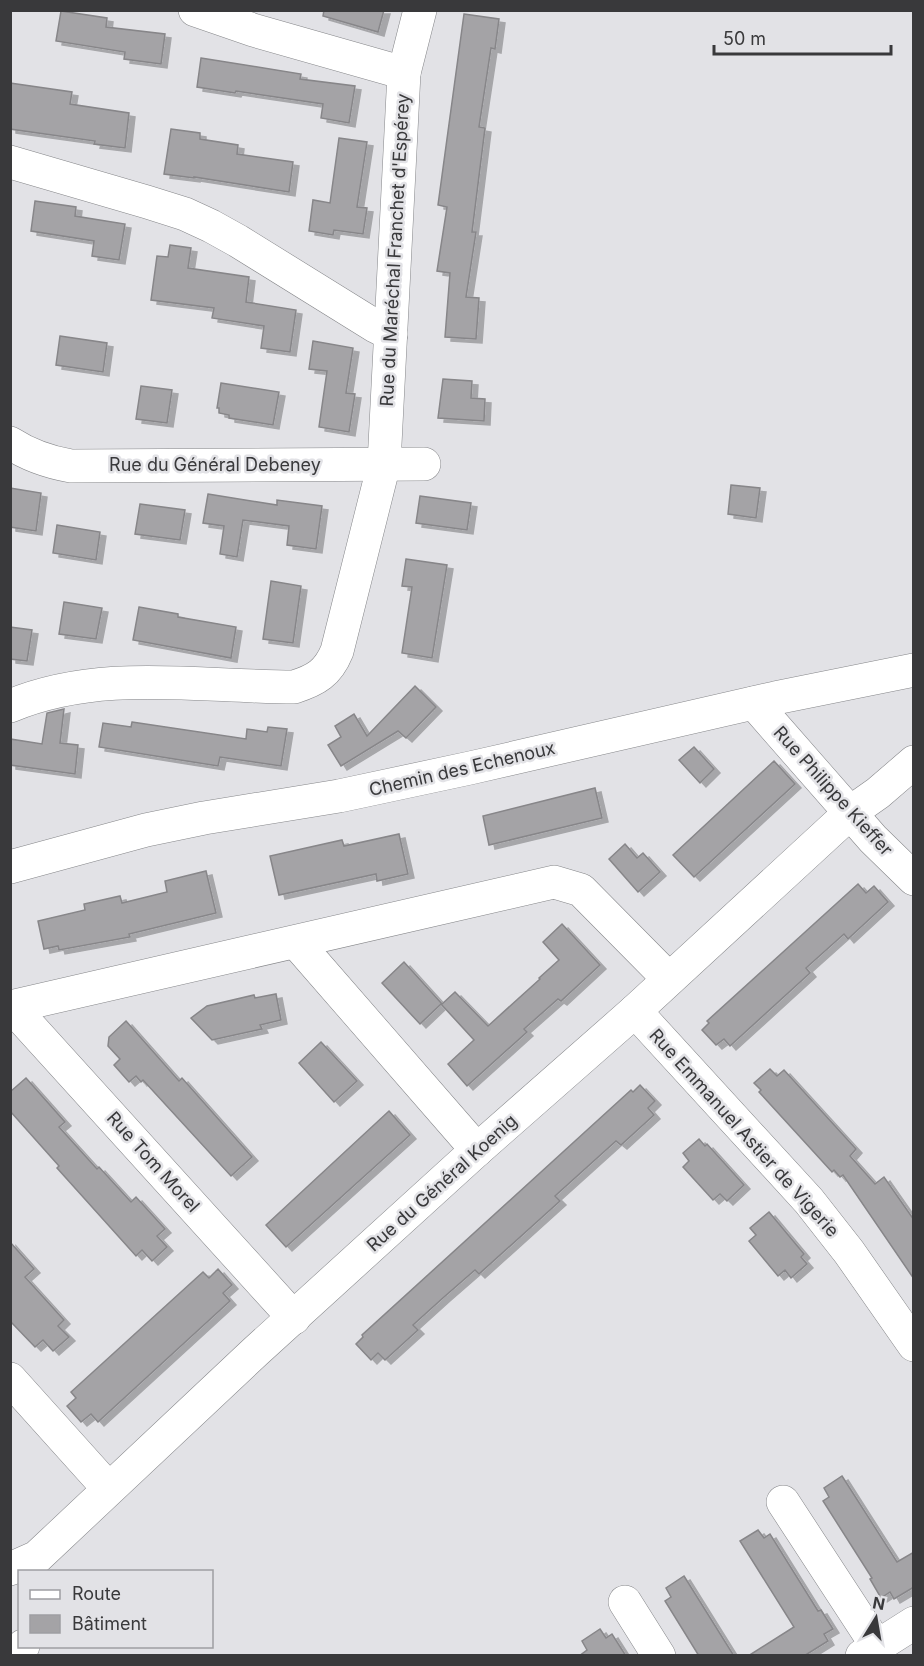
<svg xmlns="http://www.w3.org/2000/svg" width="924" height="1666" viewBox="0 0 924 1666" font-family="Inter,sans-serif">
<defs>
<filter id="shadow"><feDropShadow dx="6" dy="4" stdDeviation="0" flood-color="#0004"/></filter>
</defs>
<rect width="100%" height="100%" fill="#e2e2e6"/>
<g fill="#a4a3a6" stroke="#878689" stroke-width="1.5" filter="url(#shadow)">
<polygon points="324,10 384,10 378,32 323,16"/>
<polygon points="61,11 107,18 106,27 165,34 161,64 124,59 125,52 56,41"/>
<polygon points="464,14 499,19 495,49 491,48 479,127 485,128 472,232 476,232 466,297 479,298 476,339 445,337 450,273 437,271 447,207 438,205"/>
<polygon points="201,58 301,74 300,79 355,86 349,123 321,118 323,104 236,91 235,93 197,87"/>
<polygon points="10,83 72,92 70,104 129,113 125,148 94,144 95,141 10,129"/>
<polygon points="171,129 200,133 200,139 238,145 237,154 293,162 289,192 194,177 194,178 164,174"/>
<polygon points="339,138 367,142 357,207 367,208 363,234 334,230 333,235 309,231 313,200 330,203"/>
<polygon points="35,201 76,207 75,216 125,224 119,260 92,256 94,241 31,231"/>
<polygon points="170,245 191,248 188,268 249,277 246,302 296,310 290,352 261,348 264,326 212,318 214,308 151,300 157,256 168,257"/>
<polygon points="60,336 107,343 103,372 56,365"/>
<polygon points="313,341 353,348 346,393 355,394 349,432 319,427 327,371 309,369"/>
<polygon points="443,379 472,381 471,398 485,399 484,421 438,418"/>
<polygon points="221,383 279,392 273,425 229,418 229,415 219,413 219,408 217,408"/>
<polygon points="141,386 172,390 167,423 136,419"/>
<polygon points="731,485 760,488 756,518 728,514"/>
<polygon points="10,488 41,493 36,531 10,527"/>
<polygon points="208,494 277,505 277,500 322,506 316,549 287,545 289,526 243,520 237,557 220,554 224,526 203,523"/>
<polygon points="420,496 471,503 467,530 416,523"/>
<polygon points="140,504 185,510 180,540 135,534"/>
<polygon points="57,525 100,532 96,560 53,553"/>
<polygon points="406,559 447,565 432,658 402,653 412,587 402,586"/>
<polygon points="271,581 301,586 293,643 263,639"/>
<polygon points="64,602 102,608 96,639 59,634"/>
<polygon points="139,607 178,614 178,617 236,627 231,658 133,640"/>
<polygon points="10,627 32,630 27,661 10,659"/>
<polygon points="415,686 436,707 406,738 398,731 341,766 328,745 341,737 335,726 354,714 367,736"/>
<polygon points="64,709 60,743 78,745 75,774 10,765 10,739 42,744 47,713"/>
<polygon points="132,722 246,739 247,729 267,732 268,727 287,729 281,766 220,757 218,766 99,747 103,723 131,727"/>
<polygon points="694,747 714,769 700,783 679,760"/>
<polygon points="774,761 795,784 694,877 673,855"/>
<polygon points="595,788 602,818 489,845 483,816"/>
<polygon points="399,834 408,874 377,881 376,874 279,895 270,856 342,840 344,846"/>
<polygon points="625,844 637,858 643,853 660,872 638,892 609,859"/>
<polygon points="206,871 216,913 129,934 130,937 59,950 58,946 44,949 38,921 85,910 84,904 120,896 122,903 167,892 165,881"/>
<polygon points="858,884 866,893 874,886 888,902 848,939 844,934 806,968 810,973 730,1046 724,1039 716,1045 702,1030 709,1023 707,1021"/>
<polygon points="562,924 600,965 561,1001 558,999 524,1029 527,1032 467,1086 448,1064 474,1040 441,1004 420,1024 382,983 404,962 442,1004 455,992 488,1026 540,979 539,978 559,960 543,942"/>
<polygon points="276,994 281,1020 260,1025 262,1029 212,1040 191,1018 207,1006 254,995 255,998"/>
<polygon points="126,1021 179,1081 182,1078 252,1157 231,1176 143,1080 141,1082 136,1076 129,1082 114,1065 120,1059 108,1046 109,1037"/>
<polygon points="321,1042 357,1081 334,1102 299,1063"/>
<polygon points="770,1069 777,1076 784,1070 856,1149 850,1156 875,1184 884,1177 914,1220 914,1279 843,1175 840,1177 834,1170 832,1172 759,1092 761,1090 754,1083"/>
<polygon points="26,1078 65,1122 59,1127 97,1169 99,1167 131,1202 136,1197 165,1229 157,1236 167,1247 152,1261 142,1250 136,1256 57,1168 59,1166 10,1111 10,1092"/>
<polygon points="640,1085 655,1101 648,1108 654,1115 621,1145 616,1141 555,1196 560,1201 479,1274 475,1270 444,1297 413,1325 418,1330 385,1360 378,1353 371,1360 356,1344 363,1337 362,1335 631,1090 633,1092"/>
<polygon points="389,1111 410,1135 286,1247 266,1225"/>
<polygon points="699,1139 705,1146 707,1144 744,1185 727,1201 720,1194 713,1200 683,1167 689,1161 683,1153"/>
<polygon points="769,1212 804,1254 801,1257 807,1264 791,1278 785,1270 778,1276 749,1241 756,1235 750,1228"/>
<polygon points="10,1242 34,1269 25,1277 64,1320 58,1326 69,1337 53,1351 43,1340 35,1347 10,1321"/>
<polygon points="218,1269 232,1285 223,1293 230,1301 98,1422 91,1414 81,1422 67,1406 76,1398 71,1392 203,1272 209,1278"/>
<polygon points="842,1476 897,1562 914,1552 914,1587 894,1599 890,1592 881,1598 870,1579 872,1578 823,1501 829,1497 824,1488"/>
<polygon points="758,1530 764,1538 770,1534 818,1611 821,1610 833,1629 824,1634 828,1641 804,1656 748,1656 794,1627 740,1541"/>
<polygon points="684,1576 734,1656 699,1656 665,1601 671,1597 666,1588"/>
<polygon points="600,1629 606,1638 612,1634 626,1656 579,1656 587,1650 582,1641"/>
</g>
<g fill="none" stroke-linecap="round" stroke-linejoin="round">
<g stroke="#858689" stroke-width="34">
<g id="minor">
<polyline points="404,73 420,10"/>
<polyline points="10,162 147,202 185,214 211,226 238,241 375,326 391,334"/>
<path d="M10,443C30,456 48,462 71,466L424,464"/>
<polyline points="754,703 873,839 914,879"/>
<path d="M10,706C101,668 199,687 294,687C316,680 328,673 337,651L384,464L404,73L253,30L195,10"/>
<polyline points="10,867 146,830 204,818 339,796 470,768 775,698 914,670"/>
<polyline points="296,942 477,1150"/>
<polyline points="10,1007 554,882 581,890 669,979"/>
<polyline points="12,1007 294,1318"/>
<polyline points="635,1011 809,1201 849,1252 914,1345"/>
<polyline points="10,1379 108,1488"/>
<polyline points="783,1502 877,1646"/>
<polyline points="10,1569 37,1557 255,1352 477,1150 635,1011 851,812 878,793 914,762"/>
<polyline points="625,1602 659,1656"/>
<polyline points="17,1656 23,1646"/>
<polyline points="862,1656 914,1623"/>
</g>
</g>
<use href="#minor" stroke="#fff" stroke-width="33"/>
</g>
<g text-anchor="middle" stroke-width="5" stroke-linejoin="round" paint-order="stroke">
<g font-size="18" fill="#39393b" stroke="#e2e2e6">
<text transform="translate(395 250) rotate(-87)" y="6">Rue du Maréchal Franchet d'Espérey</text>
<text x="215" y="471">Rue du Général Debeney</text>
<text transform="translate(462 769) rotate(-13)" y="6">Chemin des Echenoux</text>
<text transform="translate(833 791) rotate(48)" y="6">Rue Philippe Kieffer</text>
<text transform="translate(744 1133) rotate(48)" y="6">Rue Emmanuel Astier de Vigerie</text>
<text transform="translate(153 1162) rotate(48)" y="6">Rue Tom Morel</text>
<text transform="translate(442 1183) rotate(-42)" y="6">Rue du Général Koenig</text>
</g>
</g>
<rect width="924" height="1666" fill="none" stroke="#39393b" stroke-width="24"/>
<rect x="18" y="1570" width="195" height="78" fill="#e2e2e6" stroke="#9e9ea2" stroke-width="1.5"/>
<rect x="30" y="1590" width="30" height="9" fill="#ffffff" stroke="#9e9ea2" stroke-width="1.5"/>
<text x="72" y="1600" font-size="18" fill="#39393b">Route</text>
<rect x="30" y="1615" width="30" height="18" fill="#a4a3a6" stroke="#9e9ea2" stroke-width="1.5"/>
<text x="72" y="1630" font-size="18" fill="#39393b">Bâtiment</text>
<g transform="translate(876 1618) rotate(11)" stroke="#e2e2e6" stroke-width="4.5" paint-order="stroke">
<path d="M0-4.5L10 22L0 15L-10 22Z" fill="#39393b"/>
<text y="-9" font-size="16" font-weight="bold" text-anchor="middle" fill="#39393b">N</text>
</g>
<path d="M714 45v9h177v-9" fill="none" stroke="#39393b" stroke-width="3"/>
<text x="723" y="45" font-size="18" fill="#39393b" stroke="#e2e2e6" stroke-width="4.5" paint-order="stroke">50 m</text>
</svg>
